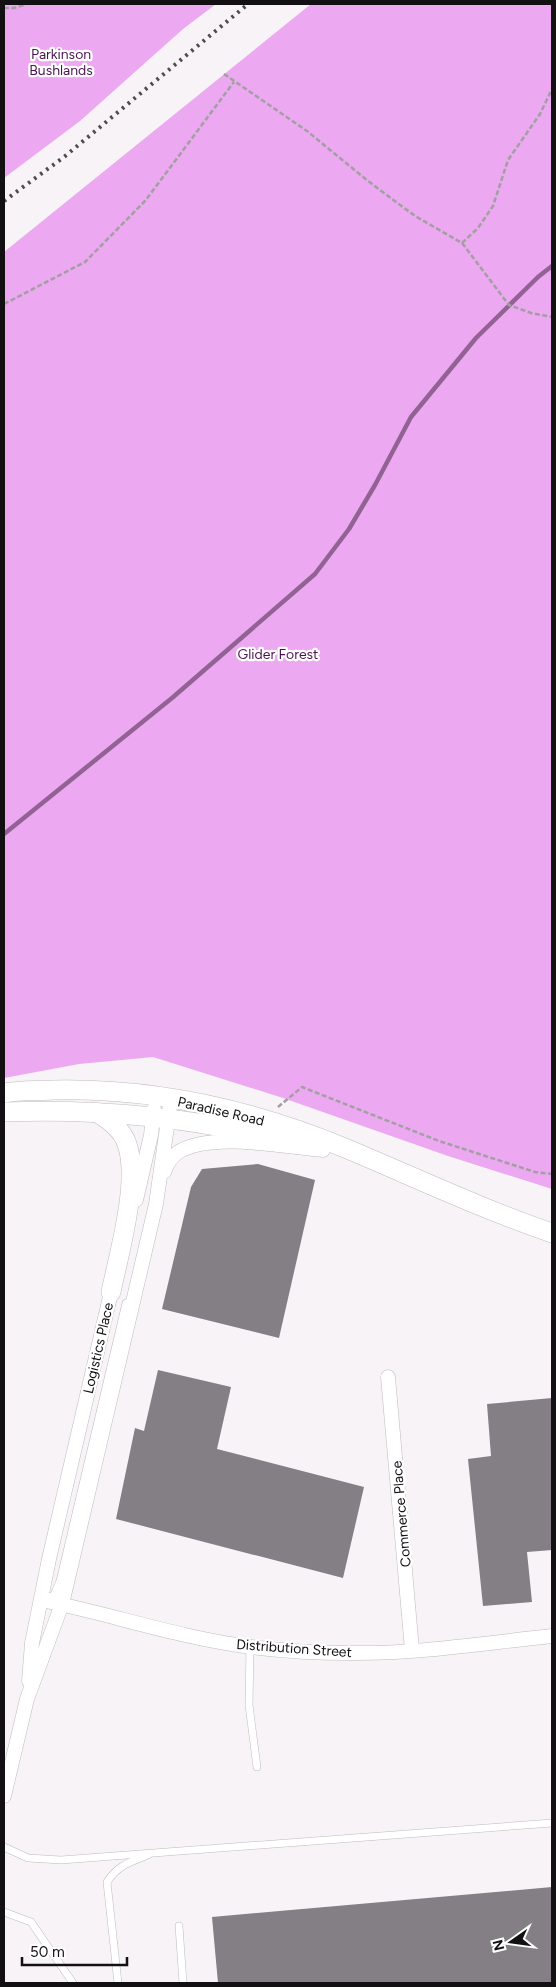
<svg xmlns="http://www.w3.org/2000/svg" width="556" height="1987" viewBox="0 0 556 1987" font-family="Figtree,sans-serif">
<rect width="100%" height="100%" fill="#f7f3f7"/>
<g fill="#eca8f0">
<polygon points="4,4 216,4 183,29 80,121 4,178"/>
<polygon points="311,4 552,4 552,1189 448,1156 283,1098 153,1057 79,1064 4,1078 4,252"/>
</g>
<g fill="none" stroke-linecap="round" stroke-linejoin="round">
<polyline stroke="#916293" stroke-width="4.5" points="4,834 172,698 315,574 349,529 375,485 411,417 476,338 538,277 552,266"/>
</g>
<g fill="#837f84">
<polygon points="258,1164 315,1180 279,1338 162,1309 191,1187 202,1169"/>
<polygon points="158,1370 231,1387 217,1449 364,1487 343,1578 116,1519 135,1428 144,1431"/>
<polygon points="552,1398 552,1550 527,1552 532,1602 483,1606 468,1459 491,1456 487,1404"/>
<polygon points="552,1887 552,1983 218,1983 212,1917"/>
</g>
<g fill="none" stroke-linecap="round" stroke-linejoin="round">
<g stroke="#bfbbbf" stroke-width="8">
<g id="lane">
<polyline points="44,1599 54,1595 60,1581 126,1303"/>
<polyline points="250,1647 249,1705 257,1767"/>
<polyline points="4,1847 28,1858 61,1860 552,1823"/>
<polyline points="4,1912 31,1922 73,1983"/>
<polyline points="179,1926 183,1983"/>
<path d="M118,1983L107,1882C118,1865 130,1862 148,1855"/>
</g>
</g>
<g stroke="#bfbbbf" stroke-width="15">
<g id="street">
<path d="M164,1172C167,1164 170,1158 177,1153C209,1131 286,1147 323,1150"/>
<polyline points="136,1200 151,1135 154,1109"/>
<polyline points="388,1377 412,1650"/>
<path d="M41,1600C111,1614 180,1638 251,1647C283,1651 317,1653 349,1653C417,1654 485,1643 552,1636"/>
<polyline points="29,1681 32,1643 49,1559 113,1284"/>
<polyline points="4,1796 27,1699 62,1604 156,1204 171,1099"/>
</g>
</g>
<g stroke="#bfbbbf" stroke-width="20">
<g id="secondary">
<path d="M4,1093C20,1090 37,1091 53,1090C153,1088 253,1110 345,1148C414,1177 482,1209 552,1233"/>
<path d="M4,1112C102,1108 202,1119 297,1143"/>
<path d="M96,1112C109,1120 122,1129 127,1144C140,1181 119,1253 111,1292"/>
</g>
</g>
<g stroke="#a29fa2" stroke-width="2.5" stroke-dasharray="5 2.5" stroke-linecap="butt">
<polyline points="4,8 14,8 27,4"/>
<polyline points="224,74 307,131 368,181 415,216 462,243 509,305 531,313 552,317"/>
<polyline points="462,243 478,228 493,206 508,160 540,114 552,89"/>
<polyline points="4,304 85,262 145,201 234,82"/>
<polyline points="278,1107 302,1087 439,1141 535,1172 552,1174"/>
</g>
<use href="#lane" stroke="#fff" stroke-width="7"/>
<use href="#street" stroke="#fff" stroke-width="14"/>
<use href="#secondary" stroke="#fff" stroke-width="19"/>
<polyline stroke="#4d4b4d" stroke-width="4" stroke-dasharray="2.5 5" stroke-linecap="butt" points="4,201 64,157 248,4"/>
</g>
<g text-anchor="middle" stroke-width="4.5" stroke-linejoin="round" paint-order="stroke">
<g font-size="14" fill="#4d1252" stroke="#fff">
<text x="61" y="59">Parkinson<tspan x="61" dy="16">Bushlands</tspan></text>
<text x="278" y="659">Glider Forest</text>
</g>
<g font-size="14" fill="#121012" stroke="#fff">
<text transform="translate(221 1111) rotate(13)" y="5">Paradise Road</text>
<text transform="translate(98 1348) rotate(-77)" y="5">Logistics Place</text>
<text transform="translate(401 1514) rotate(-95)" y="5">Commerce Place</text>
<text transform="translate(294 1648) rotate(4)" y="5">Distribution Street</text>
</g>
</g>
<rect width="556" height="1987" fill="none" stroke="#121012" stroke-width="10"/>
<g transform="translate(511 1942) rotate(256)" stroke="#ffffff" stroke-width="4" paint-order="stroke">
<path d="M0-4L9 19L0 12L-9 19Z" fill="#121012"/>
<text y="-8" font-size="14" font-weight="bold" text-anchor="middle" fill="#121012">N</text>
</g>
<path d="M22 1957v8h105v-8" fill="none" stroke="#121012" stroke-width="2.5"/>
<text x="30" y="1957" font-size="15" fill="#121012" stroke="#ffffff" stroke-width="4" paint-order="stroke">50 m</text>
</svg>
